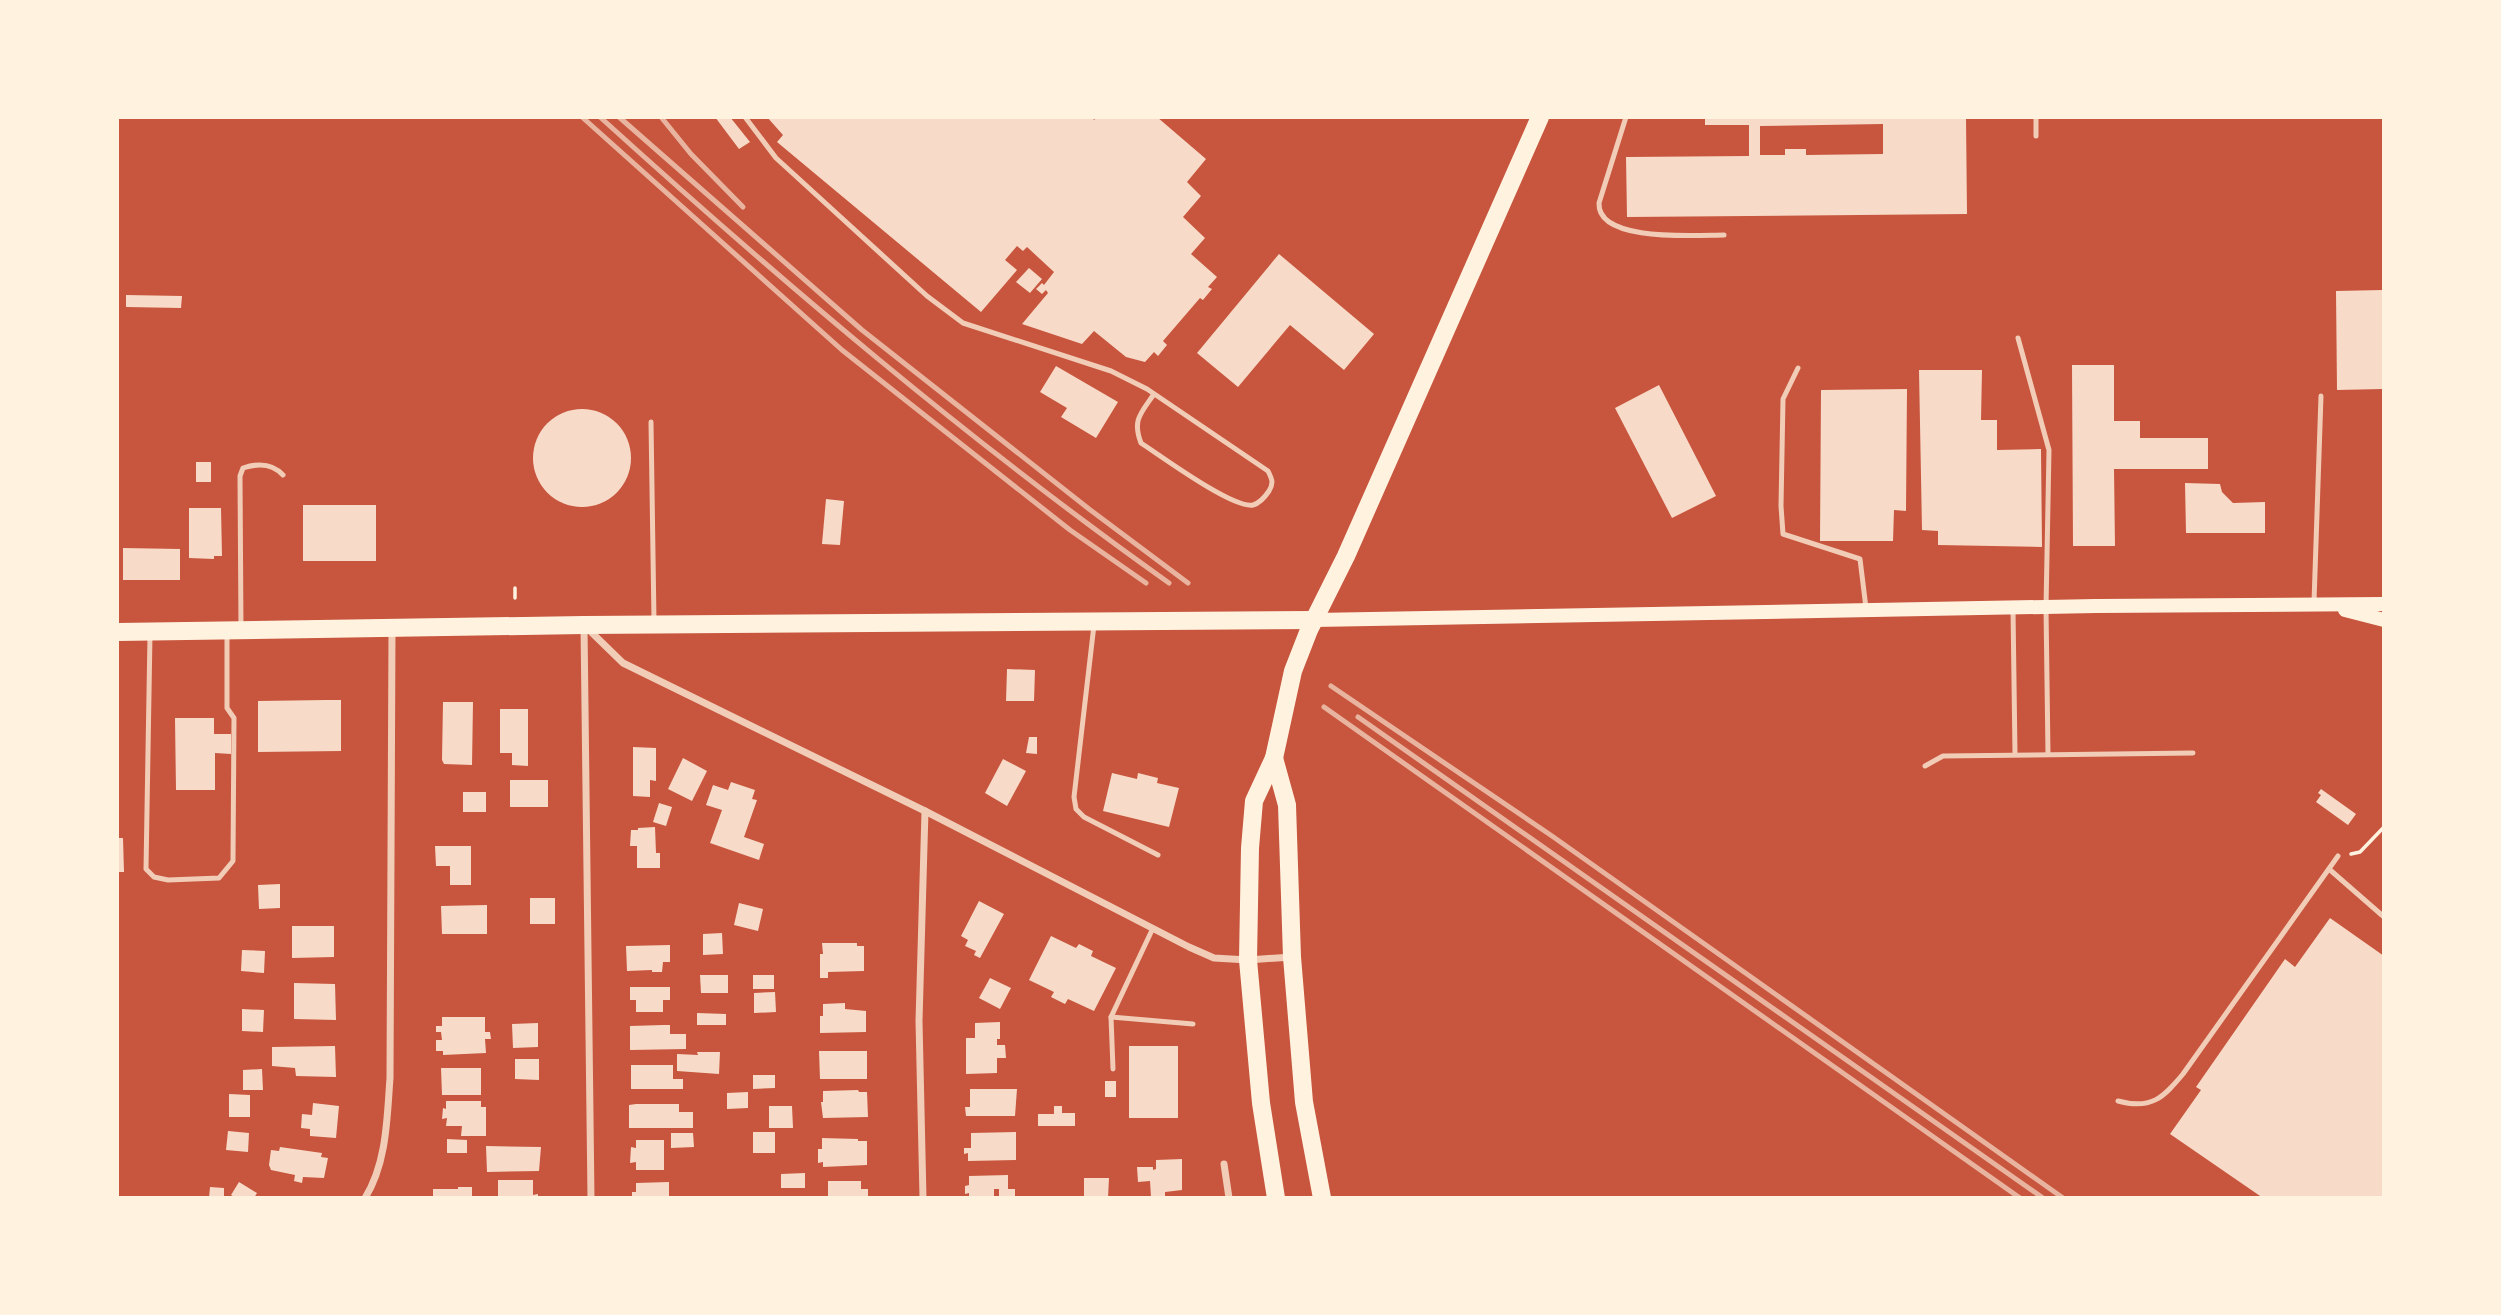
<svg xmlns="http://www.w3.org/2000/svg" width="2501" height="1315" viewBox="0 0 2501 1315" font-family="'DM Sans',sans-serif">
<rect width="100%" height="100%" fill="#c8553d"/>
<g fill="#f7dbc8" fill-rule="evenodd">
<polygon points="715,117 730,117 750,142 739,149"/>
<polygon points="767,117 1092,117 1094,120 1097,117 1157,117 1206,159 1187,182 1201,196 1183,217 1205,238 1191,254 1217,277 1208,287 1212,289 1203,300 1200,298 1163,341 1167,345 1158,356 1154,352 1145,362 1126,357 1094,331 1082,344 1022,324 1048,293 1046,290 1042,294 1036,289 1042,283 1044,285 1054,272 1027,247 1023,251 1017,246 1005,260 1017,270 981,312 777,142 783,135"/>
<path d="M1705,117H1966L1967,214L1627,217L1626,157L1749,156V125H1705ZM1883,124V154L1806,155V149H1785V155H1760V126Z"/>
<polygon points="1279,254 1374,334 1344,370 1290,325 1238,387 1197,353"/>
<polygon points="1029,268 1042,279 1030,293 1016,282"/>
<polygon points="2382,290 2383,389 2337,390 2336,291"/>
<polygon points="126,295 182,296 181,308 126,307"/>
<polygon points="2072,365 2114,365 2114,421 2140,421 2140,438 2208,438 2208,469 2114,469 2115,546 2073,546"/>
<polygon points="1056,366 1118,402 1096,438 1061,417 1067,408 1040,392"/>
<polygon points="1919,370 1982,370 1981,420 1997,420 1997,450 2041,449 2042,547 1938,545 1938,531 1922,530"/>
<polygon points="1659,385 1716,496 1672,518 1615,408"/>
<polygon points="1907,389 1906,511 1894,510 1893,541 1820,541 1821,390"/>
<circle cx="582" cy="458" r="49"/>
<rect x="196" y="462" width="15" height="20"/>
<polygon points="2185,483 2220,484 2222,492 2233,503 2265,502 2265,533 2186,533"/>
<polygon points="826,499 844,501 840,545 822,544"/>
<rect x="303" y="505" width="73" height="56"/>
<polygon points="189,508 221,508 222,556 214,556 214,559 189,558"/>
<polygon points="123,548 180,549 180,580 123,580"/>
<polygon points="1007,669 1035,670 1034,701 1006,701"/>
<polygon points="326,700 341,700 341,751 258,752 258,701"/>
<polygon points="443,702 473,702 472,765 444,764 442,760"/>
<polygon points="500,709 528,709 528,766 512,765 512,753 500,753"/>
<polygon points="175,718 214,718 214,734 231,734 231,754 215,753 215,790 176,790"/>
<polygon points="1029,737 1037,737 1037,754 1026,753"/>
<polygon points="633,747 656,748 656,781 650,780 650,797 633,796"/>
<polygon points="683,758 707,771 692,801 668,789"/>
<polygon points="1003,759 1026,771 1007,806 985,793"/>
<polygon points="1112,773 1137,779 1138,773 1158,778 1157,783 1179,788 1169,827 1103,811"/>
<rect x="510" y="780" width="38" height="27"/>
<polygon points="731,782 755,790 752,799 757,800 744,837 764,844 759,860 710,843 722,810 706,805 713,785 728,790"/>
<polygon points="2321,789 2356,814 2348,825 2316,802 2321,795 2318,793"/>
<rect x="463" y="792" width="23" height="20"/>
<polygon points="659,803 672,807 666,826 653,822"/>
<polygon points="655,827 656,853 660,853 660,868 637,868 637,846 630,846 631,830 638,830 638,828"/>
<polygon points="117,838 123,838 124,872 117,872"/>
<polygon points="435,846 471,846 471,885 450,885 450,866 436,866"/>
<polygon points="280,884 280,908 259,909 258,885"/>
<rect x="530" y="898" width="25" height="26"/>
<polygon points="979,901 1004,914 980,958 974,955 976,951 965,946 968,940 961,936"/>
<polygon points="739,903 763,909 758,931 734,925"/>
<polygon points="487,905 487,934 442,934 441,906"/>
<polygon points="2330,918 2384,956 2384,1198 2263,1198 2170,1134 2201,1090 2196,1087 2285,959 2295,967"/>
<polygon points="292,926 334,926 334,957 292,958"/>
<polygon points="722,933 723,954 703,955 703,934"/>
<polygon points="1051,936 1076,948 1079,944 1093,951 1091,956 1116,968 1094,1011 1068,999 1065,1004 1051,997 1054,992 1029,980"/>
<polygon points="822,943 857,943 857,946 864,946 864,971 828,972 828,978 820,978 820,954 823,954"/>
<polygon points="670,945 670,962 663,962 662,972 652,972 652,970 627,971 626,946"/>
<polygon points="242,950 265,951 264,973 241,971"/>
<polygon points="700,975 728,975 728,993 701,993"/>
<rect x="753" y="975" width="21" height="14"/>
<polygon points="990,978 1011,988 1000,1009 979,998"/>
<polygon points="294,983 335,984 336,1020 294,1019"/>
<polygon points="630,987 670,987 670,1000 663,1000 663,1012 636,1012 636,1000 630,1000"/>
<polygon points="775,992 776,1012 754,1013 754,993"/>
<polygon points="845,1003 845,1009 866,1011 866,1032 820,1033 820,1016 823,1016 823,1004"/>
<polygon points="242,1009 264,1010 263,1032 242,1031"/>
<polygon points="697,1013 726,1014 726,1025 697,1025"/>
<polygon points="442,1017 485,1017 485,1032 490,1032 491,1039 485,1039 486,1053 443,1055 443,1051 436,1051 436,1040 442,1040 441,1032 436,1032 436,1026 442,1026"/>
<polygon points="1000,1022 1000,1039 997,1039 997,1045 1005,1045 1006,1058 997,1058 997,1073 966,1074 966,1038 975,1038 975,1023"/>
<polygon points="538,1023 538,1047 513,1048 512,1024"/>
<polygon points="663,1025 670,1025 670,1034 686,1034 686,1049 630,1050 630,1026"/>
<polygon points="335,1046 336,1077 296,1076 295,1068 272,1066 272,1047"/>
<rect x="1129" y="1046" width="49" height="72"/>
<polygon points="819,1051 867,1051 867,1079 820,1079"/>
<polygon points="697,1052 720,1052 719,1074 677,1071 677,1054 698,1055"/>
<polygon points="515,1059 539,1059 539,1080 515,1079"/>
<polygon points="631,1065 673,1065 673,1079 683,1079 683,1089 631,1089"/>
<polygon points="441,1068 481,1068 481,1095 442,1095"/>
<polygon points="262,1069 263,1090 243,1090 243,1070"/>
<polygon points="753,1075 775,1075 775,1088 753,1089"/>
<rect x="1105" y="1081" width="11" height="16"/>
<polygon points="970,1089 1017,1089 1015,1116 966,1116 965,1107 970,1107"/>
<polygon points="858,1090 859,1092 867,1092 868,1117 823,1118 821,1102 823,1102 823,1091"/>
<polygon points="748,1092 748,1108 727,1109 727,1093"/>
<polygon points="229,1094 250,1095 250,1117 229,1117"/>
<polygon points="446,1101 481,1101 481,1107 486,1107 486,1136 461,1136 462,1126 446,1126 447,1118 442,1119 443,1108 446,1109"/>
<polygon points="313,1103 339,1106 336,1138 310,1136 310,1129 301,1128 302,1114 312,1115"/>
<polygon points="636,1104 679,1104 679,1112 693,1112 693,1128 629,1128 629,1105"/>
<polygon points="769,1106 792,1106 793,1128 769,1128"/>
<polygon points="1054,1106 1062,1106 1062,1113 1075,1113 1075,1126 1038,1126 1038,1114 1054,1114"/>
<polygon points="228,1131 249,1133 248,1152 226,1150"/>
<rect x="753" y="1132" width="22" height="21"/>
<polygon points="1016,1132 1016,1160 968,1161 968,1153 964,1154 964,1148 971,1148 971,1133"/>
<polygon points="671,1133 693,1133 694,1147 671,1148"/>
<polygon points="822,1138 858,1139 858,1141 867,1141 867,1165 823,1167 823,1162 818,1163 818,1149 822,1149"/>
<polygon points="447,1139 467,1140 467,1153 447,1153"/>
<polygon points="636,1140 664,1140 664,1170 636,1170 636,1162 630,1163 631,1147 636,1148"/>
<polygon points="486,1146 541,1147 539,1171 487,1172"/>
<polygon points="280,1147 322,1153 321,1157 328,1158 324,1178 303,1177 302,1183 294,1181 295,1175 271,1170 269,1165 271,1150 279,1151"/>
<polygon points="1182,1159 1182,1190 1165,1192 1165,1197 1151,1197 1150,1181 1138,1182 1137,1167 1153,1167 1153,1170 1156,1169 1156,1160"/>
<polygon points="805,1173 805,1188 781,1188 781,1174"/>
<polygon points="1008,1175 1008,1189 1015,1189 1015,1198 999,1198 999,1189 994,1189 994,1198 969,1198 969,1193 965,1194 965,1186 969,1185 969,1176"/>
<polygon points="1084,1178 1109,1178 1108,1198 1084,1198"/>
<polygon points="498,1180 533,1180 533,1195 538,1194 538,1198 498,1198"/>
<polygon points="828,1181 861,1181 861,1189 868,1189 868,1198 828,1198"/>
<polygon points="239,1182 257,1193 254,1198 236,1198 231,1195"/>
<polygon points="669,1182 669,1198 632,1198 632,1192 636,1192 636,1183"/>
<polygon points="210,1187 224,1188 224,1198 209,1198"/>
<polygon points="458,1187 472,1187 472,1198 433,1198 433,1189 458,1189"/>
</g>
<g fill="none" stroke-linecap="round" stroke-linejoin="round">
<g stroke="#fff3e0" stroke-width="3.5">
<polyline points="515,588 515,598"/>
<polyline points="2351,854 2360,852 2384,827"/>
</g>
<g stroke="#f1ccb7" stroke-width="5">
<path d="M745,117L776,158L927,296L963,323L1111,371L1147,389L1268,471C1272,479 1274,483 1269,491C1265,497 1260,503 1253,505C1233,509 1161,456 1141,443C1132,420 1141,413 1154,394"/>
<path d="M1626,117L1599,203C1597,243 1698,235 1724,235"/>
<polyline points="2036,117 2036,136"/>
<polyline points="2018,338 2049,450 2046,608 2048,754"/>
<polyline points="1798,368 1783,399 1781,506 1783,534 1860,559 1866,608"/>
<polyline points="651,422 654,621"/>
<polyline points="2314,602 2321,396"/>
<polyline points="2013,609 2015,754"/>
<polyline points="1094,625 1074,797 1076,809 1084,817 1158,855"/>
<path d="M241,628L240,476L243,468C258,463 272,463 283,475"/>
<polyline points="150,635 146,869 154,877 168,880 219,878 233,861 234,718 227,708 227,635"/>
<polyline points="1925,766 1943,756 2193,753"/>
<polyline points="2329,869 2384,917"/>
<polyline points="1111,1017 1193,1024"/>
<polyline points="1113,1069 1111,1017 1153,928"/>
<path d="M2118,1101C2151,1110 2163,1098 2183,1074L2338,856"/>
</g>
<g stroke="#f1ccb7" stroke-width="7">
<polyline points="584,626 591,1198"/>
<polyline points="587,628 623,663 925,811 1189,947 1214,958 1248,960 1292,957"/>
<polyline points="1224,1164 1229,1198"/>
<path d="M365,1198C387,1163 387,1117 390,1078L392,629"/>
<polyline points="923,1198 919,1021 925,811"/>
</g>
<g stroke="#fff3e0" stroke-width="14">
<polyline points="2345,610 2384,620"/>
<polyline points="1314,620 2096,606 2384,604"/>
</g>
<g stroke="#fff3e0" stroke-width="18">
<polyline points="117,632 584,625 1314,620"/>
<polyline points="1274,758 1287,805 1292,957 1304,1102 1322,1198"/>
<polyline points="1276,1198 1261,1103 1248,960 1250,848 1254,801 1274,758 1293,671 1309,630 1346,556 1540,117"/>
</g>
<g stroke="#e9b49f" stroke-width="5">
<polyline points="582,117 842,350 1070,530 1146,583"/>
<path d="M600,117C782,282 969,441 1169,583"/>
<polyline points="619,117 862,330 1089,509 1188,583"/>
<polyline points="661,117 691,154 743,207"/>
<polyline points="1331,686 1552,836 2063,1198"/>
<polyline points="1324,707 2020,1198"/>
<polyline points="1358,717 2043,1198"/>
</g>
</g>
<rect width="2501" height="1315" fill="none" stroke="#fff3e0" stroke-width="238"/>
</svg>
